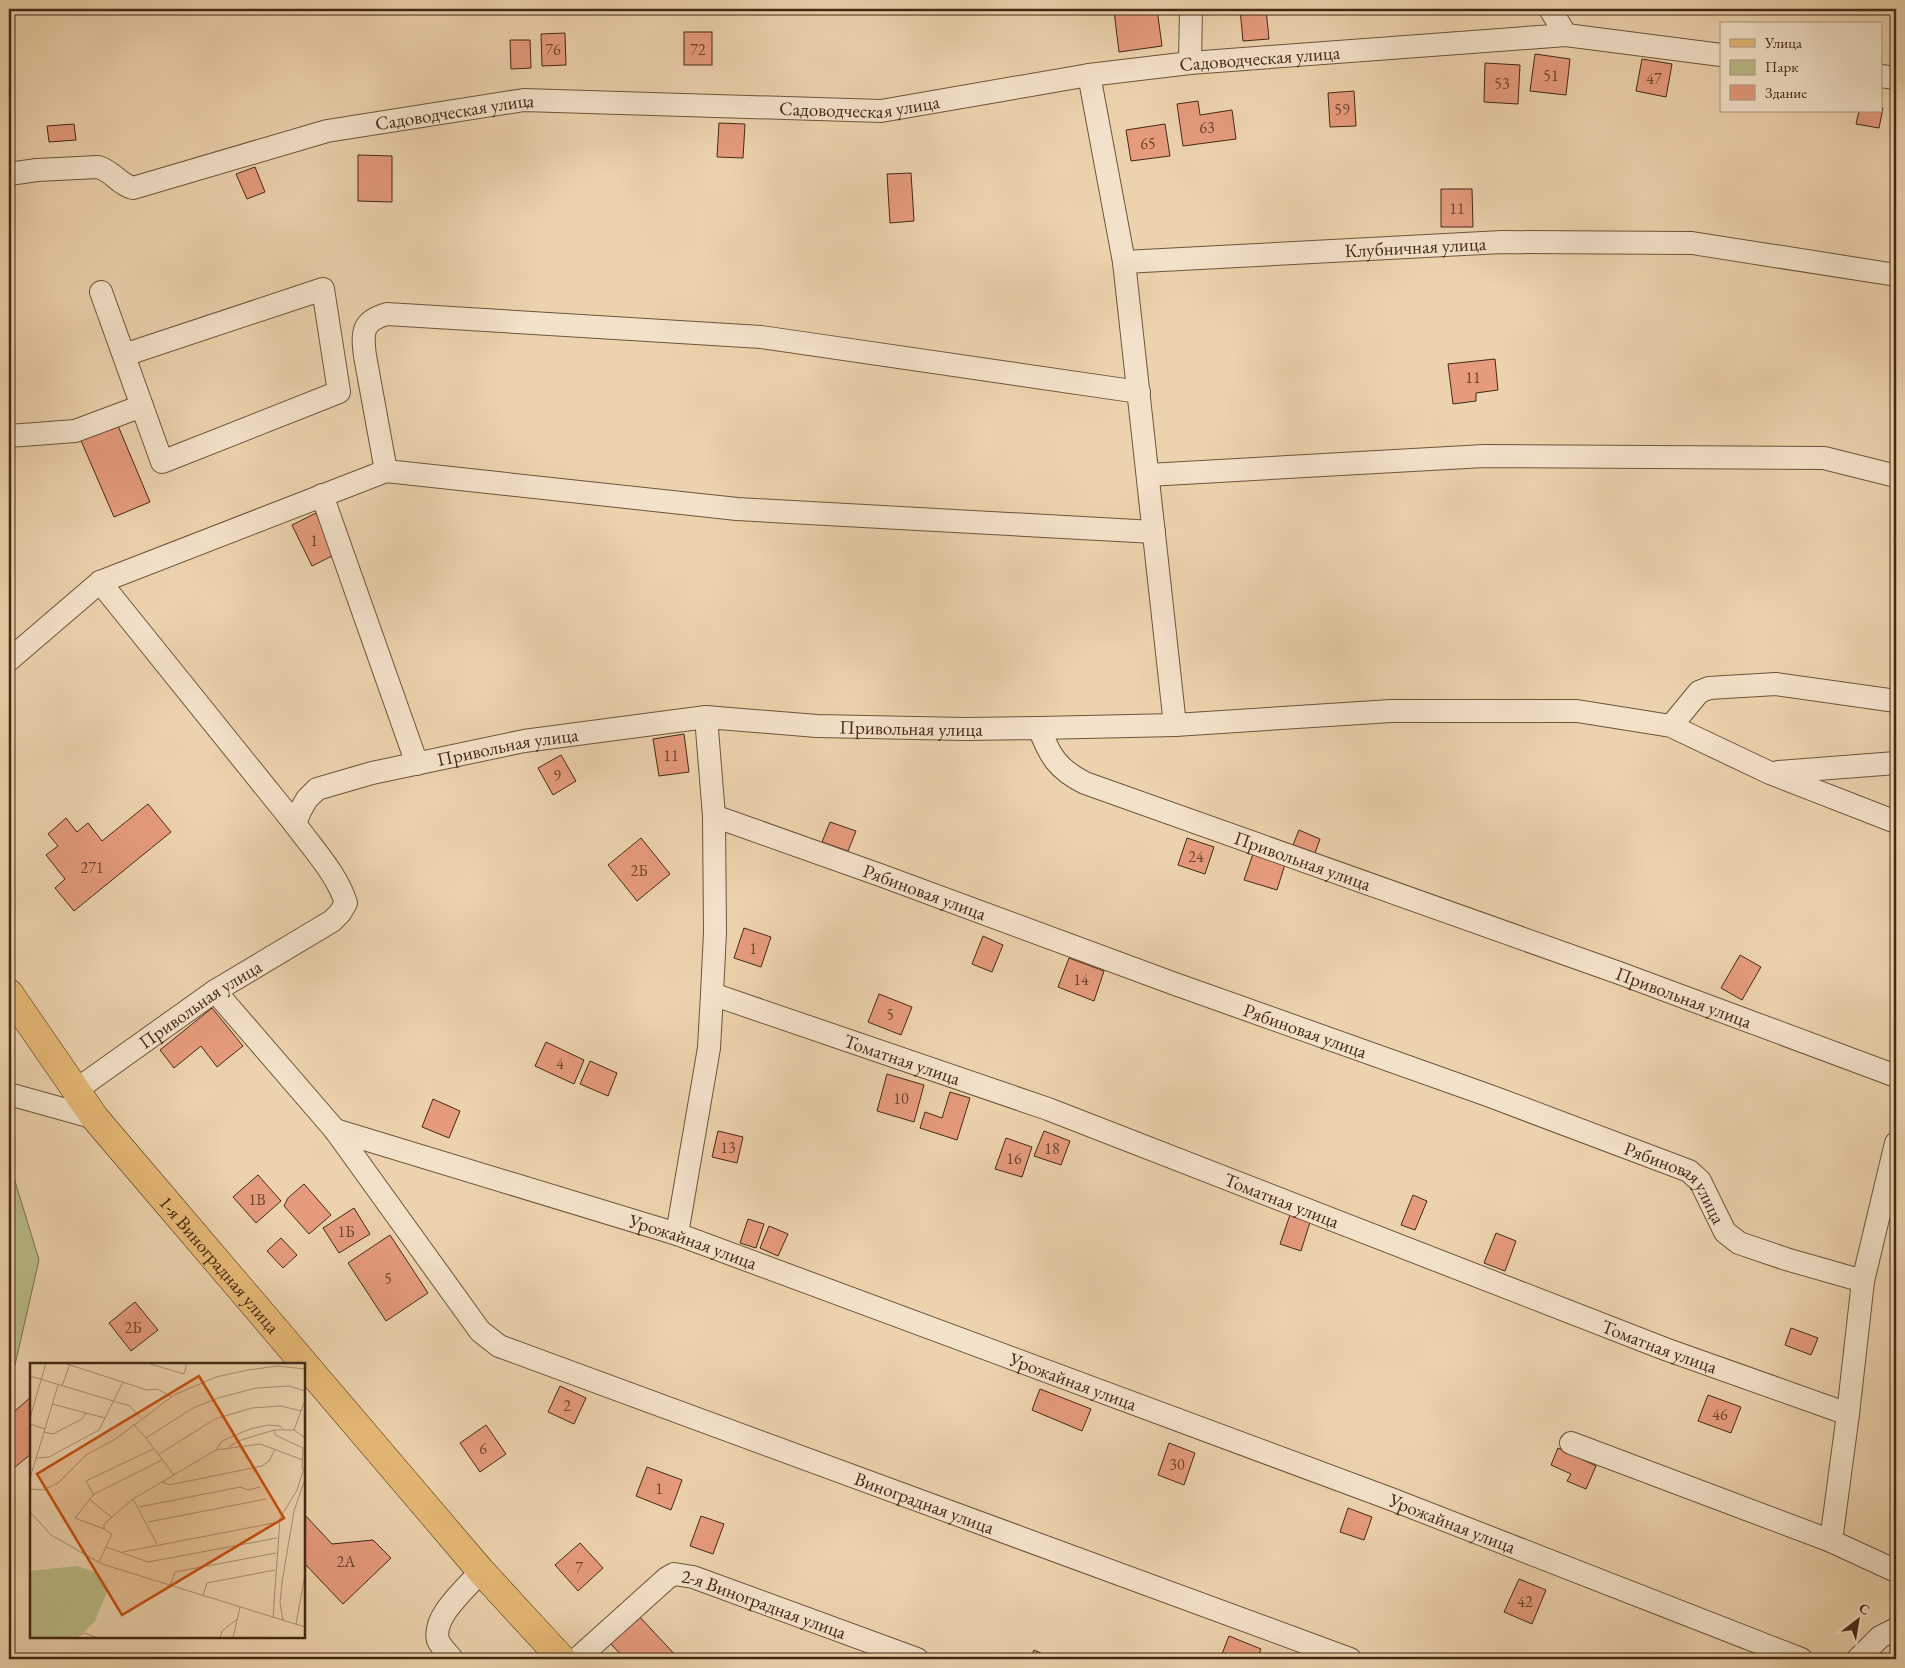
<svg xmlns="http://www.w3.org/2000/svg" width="1905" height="1668" viewBox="0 0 1905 1668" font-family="'EB Garamond',serif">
<rect width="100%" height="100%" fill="#edd3ad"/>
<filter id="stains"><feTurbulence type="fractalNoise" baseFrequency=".004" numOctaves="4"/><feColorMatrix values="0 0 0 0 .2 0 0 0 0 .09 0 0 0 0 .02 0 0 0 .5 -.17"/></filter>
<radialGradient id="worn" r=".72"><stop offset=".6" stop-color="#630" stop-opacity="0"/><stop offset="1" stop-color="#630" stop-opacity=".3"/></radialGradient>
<polygon fill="#babc88" stroke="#7e724e" points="9,1172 15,1181 39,1260 15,1365 9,1373"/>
<g fill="#e69b7d" stroke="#422915">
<polygon points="1132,9 1157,9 1162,46 1119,52 1114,11"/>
<polygon points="1240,9 1266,9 1269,39 1243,41"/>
<rect x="684" y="32" width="28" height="33"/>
<polygon points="565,33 566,65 542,66 541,34"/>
<polygon points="510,40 530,40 531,68 511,69"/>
<polygon points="1535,54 1570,59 1566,95 1530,91"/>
<polygon points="1642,59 1672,64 1666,97 1636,91"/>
<polygon points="1485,63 1520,65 1518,104 1484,102"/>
<polygon points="1354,91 1356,126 1330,127 1328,93"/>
<polygon points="1198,101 1200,115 1232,110 1236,139 1183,146 1177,104"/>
<polygon points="1881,108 1883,108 1879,128 1856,124 1859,111 1881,111"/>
<polygon points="719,123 745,124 743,158 717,157"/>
<polygon points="74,124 76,140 49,142 47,126"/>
<polygon points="1165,124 1170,156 1131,161 1126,130"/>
<polygon points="358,155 392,156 392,202 358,201"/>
<polygon points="255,167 265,192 247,199 236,174"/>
<polygon points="911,173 914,221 890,223 887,174"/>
<polygon points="1441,189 1472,189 1473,227 1441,227"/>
<polygon points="1495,359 1498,390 1476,393 1476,401 1453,404 1448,364"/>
<polygon points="116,421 150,502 114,517 79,436"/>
<polygon points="316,513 336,554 312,566 292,525"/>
<polygon points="684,734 689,772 659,776 653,739"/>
<polygon points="561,755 576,781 553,795 538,768"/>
<polygon points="148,804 171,832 74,911 55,888 65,879 46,855 58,846 48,834 66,818 77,832 88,823 102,841"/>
<polygon points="830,822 856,831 848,851 822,842"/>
<polygon points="1299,830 1320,839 1315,853 1293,845"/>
<polygon points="641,838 670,874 637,901 608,865"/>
<polygon points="1187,838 1214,847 1205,874 1178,865"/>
<polygon points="1254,851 1286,861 1277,890 1244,880"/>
<polygon points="744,928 771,937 761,967 734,958"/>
<polygon points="983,936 1003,945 992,972 972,964"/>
<polygon points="1740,955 1761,967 1742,1000 1721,988"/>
<polygon points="1069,958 1104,971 1094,1001 1058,987"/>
<polygon points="879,994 912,1007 901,1035 868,1022"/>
<polygon points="212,1008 243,1046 217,1067 201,1046 174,1068 160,1050"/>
<polygon points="546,1042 584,1060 574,1084 535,1066"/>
<polygon points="590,1061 617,1073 608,1096 580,1084"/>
<polygon points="887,1074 924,1085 914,1122 877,1111"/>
<polygon points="950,1092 970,1098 957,1140 920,1128 925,1112 942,1118"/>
<polygon points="433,1099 460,1111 449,1138 422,1127"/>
<polygon points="718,1131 743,1137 737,1163 712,1157"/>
<polygon points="1044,1131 1070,1141 1061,1165 1034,1156"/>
<polygon points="1006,1138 1032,1147 1022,1177 995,1169"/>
<polygon points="258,1175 281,1201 256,1223 233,1197"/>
<polygon points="304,1184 331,1215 309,1234 284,1206 288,1198"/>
<polygon points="1413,1195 1427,1201 1415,1230 1401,1225"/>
<polygon points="354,1208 370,1234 339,1253 323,1228"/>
<polygon points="1291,1212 1311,1219 1301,1251 1280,1244"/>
<polygon points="748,1219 764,1224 756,1248 740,1243"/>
<polygon points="769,1226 788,1234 778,1256 760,1248"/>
<polygon points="1496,1233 1516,1241 1505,1271 1484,1263"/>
<polygon points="390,1235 428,1293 386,1321 348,1263"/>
<polygon points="281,1238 297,1255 283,1268 267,1251"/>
<polygon points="135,1302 158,1330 131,1351 109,1323"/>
<polygon points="1791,1328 1818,1338 1811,1355 1785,1345"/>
<polygon points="560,1386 586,1398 574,1424 548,1412"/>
<polygon points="1040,1389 1091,1409 1082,1431 1032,1410"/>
<polygon points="1708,1395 1741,1407 1731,1433 1698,1421"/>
<polygon points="31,1397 31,1454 9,1472 9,1416"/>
<polygon points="486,1425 506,1454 480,1472 460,1443"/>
<polygon points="1169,1443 1195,1453 1184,1485 1158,1475"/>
<polygon points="1558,1448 1596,1466 1586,1489 1567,1481 1571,1474 1551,1465"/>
<polygon points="647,1467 682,1480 671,1510 636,1496"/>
<polygon points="1348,1508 1372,1517 1364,1540 1340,1532"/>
<polygon points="304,1514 332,1544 373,1540 391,1558 343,1604 304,1563"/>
<polygon points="701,1516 724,1524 713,1554 690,1546"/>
<polygon points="580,1543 603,1568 578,1591 555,1565"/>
<polygon points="1519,1579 1546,1590 1532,1624 1504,1612"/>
<polygon points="638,1615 679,1659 625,1659 609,1642"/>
<polygon points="1229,1636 1261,1649 1257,1659 1220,1659"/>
<polygon points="1034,1650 1054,1659 1030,1659"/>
</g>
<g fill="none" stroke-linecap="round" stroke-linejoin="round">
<g stroke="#6d543b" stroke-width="24">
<g id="minor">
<polyline points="1550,9 1566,35"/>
<polyline points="1190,63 1191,9"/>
<path id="s1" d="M1089,75L1124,262L1502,242L1692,243L1896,275"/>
<polyline points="1881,76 1896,78"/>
<path id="s2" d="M9,174L37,170L98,167C113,171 118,184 133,188L327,131L524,100L881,111L1089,75L1190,63L1566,35L1721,55"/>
<polyline points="1124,262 1175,725"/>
<polyline points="101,292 162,462 339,392 323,289 124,355"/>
<polyline points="9,436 75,431 142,406"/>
<path d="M386,471L365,356C362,332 362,321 387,314L761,337L1139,392"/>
<polyline points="1148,475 1484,456 1824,458 1896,476"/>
<polyline points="322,495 417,764"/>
<polyline points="100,582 295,824"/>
<polyline points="9,660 100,582 386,471 737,509 1154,532"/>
<polyline points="1671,726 1699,692 1709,688 1776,684 1896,701"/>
<polyline points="1039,728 1175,725 1391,711 1577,711 1671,726 1770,773 1896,822"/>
<polyline points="1778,772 1896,763"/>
<path id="s3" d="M714,816L880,875L1175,984L1490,1096L1689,1171L1700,1181L1725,1232L1739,1243L1786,1259L1863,1281"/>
<path id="s4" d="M215,991L335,1130L480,1331L499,1346L1350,1659"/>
<path id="s5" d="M712,994L1048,1109L1665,1349L1848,1414"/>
<path id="s6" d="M76,1090L215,991L332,921L340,913L346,903C337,874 313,849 295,824L300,811L307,799L317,789L372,773L524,741L706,717L817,726L965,729L1039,728C1050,756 1057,769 1085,783L1622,974L1896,1076"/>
<polyline points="9,1094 95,1118"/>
<path id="s7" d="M335,1130L677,1234L1391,1499L1801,1659"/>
<polyline points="1896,1143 1863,1281 1848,1414 1831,1541 1896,1571"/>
<polyline points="677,1234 709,1048 712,994 715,932 714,816 706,717"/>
<polyline points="1571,1443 1831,1541"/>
<path d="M452,1659C448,1654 440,1646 438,1640C432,1616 467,1588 481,1571"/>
<path id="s8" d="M577,1659L667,1578L674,1574L693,1577L917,1659"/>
<polyline points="1858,1659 1880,1637 1896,1629"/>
</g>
</g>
<g stroke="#422915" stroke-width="29">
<g id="major">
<path id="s9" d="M9,993L95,1118L481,1571L562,1659"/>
</g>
</g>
<use href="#minor" stroke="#f3e2ca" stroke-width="22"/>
<use href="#major" stroke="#e6ba76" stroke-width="28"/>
</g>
<g text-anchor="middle" stroke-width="4" stroke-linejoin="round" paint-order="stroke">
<g font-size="16" fill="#6b462f">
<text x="553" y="55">76</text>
<text x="698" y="55">72</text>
<text x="1551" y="81">51</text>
<text x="1654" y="84">47</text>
<text x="1502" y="89">53</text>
<text x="1342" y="115">59</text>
<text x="1207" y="133">63</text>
<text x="1148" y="149">65</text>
<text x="1457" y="214">11</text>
<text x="1473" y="383">11</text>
<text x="314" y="546">1</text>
<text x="671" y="761">11</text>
<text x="557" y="781">9</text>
<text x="1196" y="862">24</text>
<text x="92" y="873">271</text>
<text x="639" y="876">2Б</text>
<text x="753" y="954">1</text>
<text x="1081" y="985">14</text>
<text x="890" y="1020">5</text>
<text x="560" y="1069">4</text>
<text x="901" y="1104">10</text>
<text x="728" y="1153">13</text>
<text x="1052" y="1154">18</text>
<text x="1014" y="1164">16</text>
<text x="257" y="1205">1В</text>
<text x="346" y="1237">1Б</text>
<text x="388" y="1284">5</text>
<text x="133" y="1333">2Б</text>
<text x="567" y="1411">2</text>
<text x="1720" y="1420">46</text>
<text x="483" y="1454">6</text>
<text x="1177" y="1470">30</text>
<text x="659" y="1494">1</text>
<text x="346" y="1567">2А</text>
<text x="579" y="1573">7</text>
<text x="1525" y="1607">42</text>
</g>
<g font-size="19" fill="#422915" stroke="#f3e2ca">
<text dy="7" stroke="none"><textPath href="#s2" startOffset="1272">Садоводческая улица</textPath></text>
<text dy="7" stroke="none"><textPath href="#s2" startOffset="868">Садоводческая улица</textPath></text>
<text dy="7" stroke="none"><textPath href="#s2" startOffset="462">Садоводческая улица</textPath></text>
<text dy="7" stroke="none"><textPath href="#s1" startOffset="482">Клубничная улица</textPath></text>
<text dy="7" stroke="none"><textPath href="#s6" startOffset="1068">Привольная улица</textPath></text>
<text dy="7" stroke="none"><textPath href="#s6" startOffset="662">Привольная улица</textPath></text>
<text dy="7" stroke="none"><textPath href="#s6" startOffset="1501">Привольная улица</textPath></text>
<text dy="7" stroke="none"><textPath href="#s3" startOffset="224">Рябиновая улица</textPath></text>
<text dy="7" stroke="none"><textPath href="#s6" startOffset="1906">Привольная улица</textPath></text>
<text dy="7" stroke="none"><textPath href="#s6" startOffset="151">Привольная улица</textPath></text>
<text dy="7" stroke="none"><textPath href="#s3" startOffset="629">Рябиновая улица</textPath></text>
<text dy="7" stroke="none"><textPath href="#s5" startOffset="201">Томатная улица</textPath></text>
<text dy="7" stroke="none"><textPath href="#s3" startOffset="1034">Рябиновая улица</textPath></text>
<text dy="7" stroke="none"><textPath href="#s5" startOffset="606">Томатная улица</textPath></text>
<text dy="7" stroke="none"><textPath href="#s7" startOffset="375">Урожайная улица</textPath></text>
<text dy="7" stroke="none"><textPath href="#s9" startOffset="344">1-я Виноградная улица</textPath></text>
<text dy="7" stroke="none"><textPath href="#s5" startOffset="1011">Томатная улица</textPath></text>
<text dy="7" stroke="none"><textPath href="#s7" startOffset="780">Урожайная улица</textPath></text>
<text dy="7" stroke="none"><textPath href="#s4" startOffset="909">Виноградная улица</textPath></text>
<text dy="7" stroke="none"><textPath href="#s7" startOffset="1185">Урожайная улица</textPath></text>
<text dy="7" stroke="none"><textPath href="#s8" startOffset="224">2-я Виноградная улица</textPath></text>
</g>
</g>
<g transform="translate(30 1363)">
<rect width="275" height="275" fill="#edd3ad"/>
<path d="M47,203L68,210L78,226L65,258L54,269L39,275L0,274V208Z" fill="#babc88"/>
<path fill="none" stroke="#a98f70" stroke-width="1" d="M34,0L117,27L127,26L142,34M117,0L154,11L157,0M0,13L100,43L111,55M32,23L40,1M275,37L264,67L275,75M22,41L75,55M0,55L16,0M0,61L15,66L28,22M103,61L116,75L163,45L188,35L226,25L259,23L275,28M244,67L245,72L273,85L272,106M14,69L23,71L52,56L56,50M116,75L144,112M199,84L208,78L244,67H264M186,87L192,78L220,66L238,62L250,63L253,66M128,92L185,56L222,45L251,43L271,48M7,95L19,94L69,67L93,19M0,115L15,66M132,119L186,87L230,81L273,97M0,126L13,127L28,120L56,92L87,75L144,32L186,14L218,7L247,3L275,6M63,131L56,118L123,86M59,136L81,154M103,136L127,181M109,144L210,124L218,127L230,124M0,149L21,172L72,201L275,264M118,159L236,136M74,166L45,155L64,131L132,97M76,184L118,199L247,175M93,189L249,159M69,199L82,171L74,166V161L103,136L132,119L139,122L232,103L239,98L245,86M140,223L145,209L246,190M173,232L177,220L245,207M243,255L250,155L267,127L275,102M253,257L250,240L252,219L264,148L275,116M266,261L275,212M41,275L55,270L65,274M190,275L192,268L207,256M203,275L210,244"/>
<path fill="#c74f0e" fill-opacity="0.15" stroke="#c74f0e" stroke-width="2.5" d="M169,13L254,155L92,252L7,111Z"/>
<rect width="275" height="275" fill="none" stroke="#422915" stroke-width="2.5"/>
</g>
<rect width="1905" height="1668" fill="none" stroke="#edd3ad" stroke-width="30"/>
<rect x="10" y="10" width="1885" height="1648" fill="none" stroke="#422915" stroke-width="2.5"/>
<rect x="15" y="15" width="1875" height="1638" fill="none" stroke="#422915"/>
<rect x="1720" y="22" width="162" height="90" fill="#f3e2ca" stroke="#ac9882"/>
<rect x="1730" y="39" width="25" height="8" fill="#e6ba76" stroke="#ac9882"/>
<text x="1765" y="48" font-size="15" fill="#422915">Улица</text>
<rect x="1730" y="60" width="25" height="15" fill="#babc88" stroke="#ac9882"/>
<text x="1765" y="72" font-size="15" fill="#422915">Парк</text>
<rect x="1730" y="85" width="25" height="15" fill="#e69b7d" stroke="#ac9882"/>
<text x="1765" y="98" font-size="15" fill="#422915">Здание</text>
<g transform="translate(1858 1620) rotate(31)" stroke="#f3e2ca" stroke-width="4" paint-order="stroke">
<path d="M0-4L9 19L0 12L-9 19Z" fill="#422915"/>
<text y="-8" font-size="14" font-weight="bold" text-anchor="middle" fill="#422915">С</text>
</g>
<rect width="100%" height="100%" filter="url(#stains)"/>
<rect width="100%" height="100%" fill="url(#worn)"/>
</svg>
